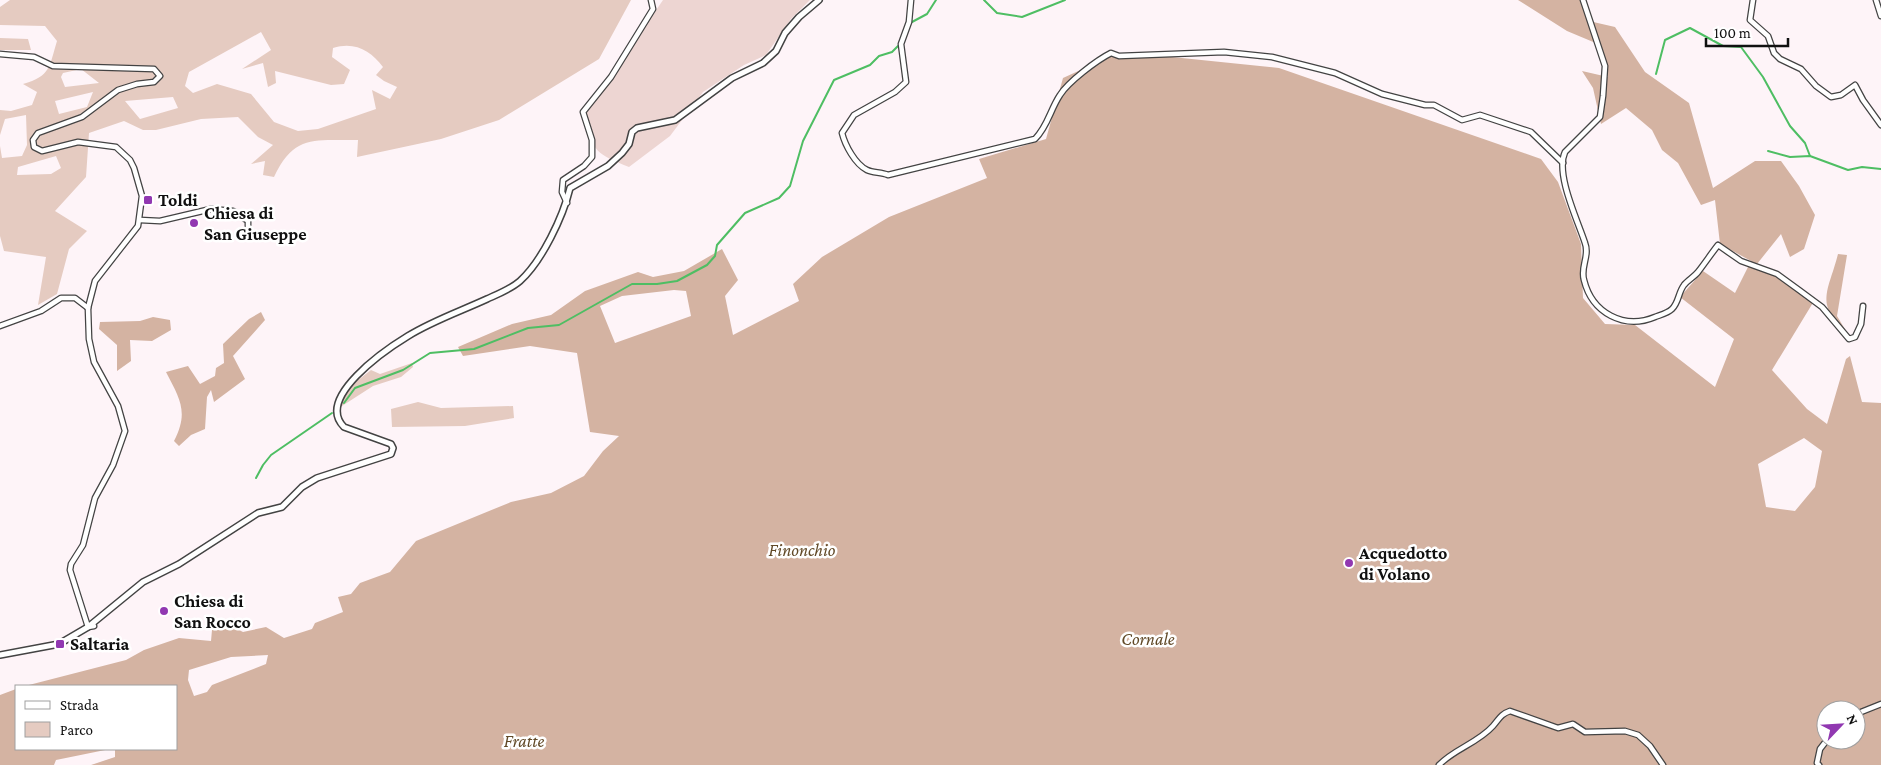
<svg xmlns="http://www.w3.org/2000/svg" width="1881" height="765" viewBox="0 0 1881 765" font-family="'Crimson Pro',serif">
<rect width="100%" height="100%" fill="#fef4f8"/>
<g fill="#e5cbc1" fill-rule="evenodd">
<path d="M10,0H631L599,59L499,120L441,139L357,157L358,140C315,141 295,133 274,177L263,175L265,161L251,164L273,145L258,137L238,117L201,119L156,130H143L124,121L89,133L86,177L55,211L87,231L69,249L57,294L38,305L46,257L4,251L0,236V146L2,158L22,156L27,145L26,115L5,119L0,135V110L11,111L32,105L37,92L23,84C51,76 49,67 57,41L45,26L0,25V7ZM261,32L271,50L242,69L263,63L268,87L276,83L275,71L331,85L344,84L350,70L332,57L333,48C355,41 371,51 383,67L376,75L384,81L397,87L390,99L372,90L376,109L318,129L298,131L274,122L251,94L217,84L193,93L185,86L189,72ZM81,69L99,83L65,87L61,77L63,73ZM93,92L87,107L59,114L55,101ZM173,97L178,108L140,119L125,101ZM56,156L61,168L51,174L17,175L18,167Z"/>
<polygon points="0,38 28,39 31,50 0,50"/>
<polygon points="412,363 413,367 401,377 373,386 342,406 340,402 348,388 371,370 380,374"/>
<polygon points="418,402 441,408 513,406 514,418 465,426 392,427 391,409"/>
</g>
<g fill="#d4b3a2" fill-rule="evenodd">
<path d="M1518,0H1581L1589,21L1615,27L1645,72L1689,103L1713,188L1755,161H1781L1799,186L1815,215L1804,249L1790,257L1781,234L1757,264L1781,276L1814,301L1772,370L1807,409L1827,424L1846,359L1850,356L1862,402L1881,403V765H91L115,757V749H176V686H25L126,660L144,650L179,638L211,641L212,630L235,628L243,632L266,627L284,638L312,629L315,623L343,612L338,597L351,594L360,583L390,572L416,541L511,502L551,493L584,476L603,451L619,436L590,432L577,353L530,346L463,356L458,347L512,324L551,315L585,291L638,272L653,277L684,271L722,249L738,280L725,296L733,335L799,301L793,284L822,257L889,217L987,178L979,159L1046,139L1063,78L1109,57H1172L1279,68L1541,159L1558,182L1581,244L1583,298L1605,324L1635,325L1715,387L1734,339L1680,297L1703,271L1735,293L1751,261L1720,244L1715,200L1701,205L1678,163L1662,150L1652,130L1626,108L1601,124L1593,88L1582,71L1608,77L1598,44L1567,31ZM674,290L686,291L691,316L615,343L600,306L622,296ZM1804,438L1822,451L1815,487L1795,511L1766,507L1758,464ZM268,655L266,664L212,685L207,692L194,696L188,680L189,670L231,657ZM1826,710H1856V740H1826Z"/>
<path d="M1838,254L1847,255L1837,316L1846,331C1814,304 1829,290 1838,254Z"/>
<path d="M261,312L265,320L233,356L245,379L214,402L211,390L207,397L205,429L191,435L179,446L174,441C189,412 180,399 166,372L188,366L200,384L215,376L216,368L224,363L223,344L249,319Z"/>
<polygon points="153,317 170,320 171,330 152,341 130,340 131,361 117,371 117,345 99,329 100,322 140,321"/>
<polygon points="16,689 16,749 110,749 56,760 54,765 0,765 0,695"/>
</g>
<path fill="#edd5d2" d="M663,0H810L791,19L766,55L744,65L703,92L670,136L629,167C597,154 593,152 583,118Z"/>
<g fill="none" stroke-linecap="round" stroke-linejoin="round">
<g stroke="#4ebe63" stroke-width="2">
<polyline points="984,0 997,13 1022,17 1065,0"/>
<polyline points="912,22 927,14 936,0"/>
<polyline points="1656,74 1665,40 1690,28 1723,46 1741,47 1763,77 1790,126 1805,143 1810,156"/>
<polyline points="1768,151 1790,157 1810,156 1848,170 1862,167 1881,169"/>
<polyline points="344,403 355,388 403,370 430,353 474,349 528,328 559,325 632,284 657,284 677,281 707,265 715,256 717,245 745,213 779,198 790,186 803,141 834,80 870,65 879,56 892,52 898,46"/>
<polyline points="256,478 263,465 271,455 332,413"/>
</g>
<g stroke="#434343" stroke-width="7">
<g id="minor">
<path d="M911,0L909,22L901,44L906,82L895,92L854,115L842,133C845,145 855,164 867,170C873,173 881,172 888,175L1035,139C1048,126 1050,110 1060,95C1068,82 1097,60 1111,53L1119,56L1224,52L1272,57L1335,73L1382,94L1425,105H1434L1462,120L1480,115L1531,132L1563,163"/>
<path d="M1583,0L1605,66L1603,96L1600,117L1565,152C1555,174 1578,221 1585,243C1590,256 1580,267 1584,280C1592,313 1624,330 1655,317C1660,315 1668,313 1672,309C1679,302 1678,293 1684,285C1688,280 1694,277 1698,272C1705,263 1711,254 1718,245L1741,261L1777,274L1799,290L1822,307L1849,339L1855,337L1861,324L1863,306"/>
<polyline points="1753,0 1750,20 1768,36 1774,53 1780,59 1801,69 1816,86 1831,97 1841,95 1855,85 1863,100 1881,125"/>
<polyline points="1876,0 1881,16"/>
<polyline points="0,54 34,57 53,66 154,69 160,76 154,82 137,84 118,90 82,117 38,133 33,140 34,147 42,151 78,142 116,147 130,160 134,168 142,196 138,226 95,281 88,308 89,339 94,362 118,406 125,431 113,465 95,498 83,545 71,564 70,570 88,627 94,626"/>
<polyline points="567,203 562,192 563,180 584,166 592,157 592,140 583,112 611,77 653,9 651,0"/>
<polyline points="140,220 160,221 211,209 233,211 248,221 248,234"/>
<polyline points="0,326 41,311 61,298 75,298 88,308"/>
<polyline points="1856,714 1881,704"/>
<path d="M1439,765C1454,749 1478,743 1493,726C1499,719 1501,714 1510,711L1558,728L1573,724L1585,732L1625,731L1638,735L1650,746L1663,765"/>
<polyline points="1819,765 1817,763 1820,749 1827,740"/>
</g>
</g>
<g stroke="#434343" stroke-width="8">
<path id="tertiary" d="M0,655L59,644L88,627L143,582L179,564L258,513L282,507L302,487L317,478L391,454L393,448L391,444L344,427C315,398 385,350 408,336C432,321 461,311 487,299C498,294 511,289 520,281C542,261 563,217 570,188L608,166L622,153L629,144L632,132L637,128L675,120L732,78L763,63L776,51L785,33L799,17L819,0"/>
</g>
<use href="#minor" stroke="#fff" stroke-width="4.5"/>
<use href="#tertiary" stroke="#fff" stroke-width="5"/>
</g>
<g fill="#9138b1" stroke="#fff" stroke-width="2">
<rect x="143" y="195" width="10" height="10" rx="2.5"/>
<circle cx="194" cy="223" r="5"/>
<circle cx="1349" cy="563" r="5"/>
<circle cx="164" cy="611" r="5"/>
<rect x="55" y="639" width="10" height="10" rx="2.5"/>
</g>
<g text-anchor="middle" stroke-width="5" stroke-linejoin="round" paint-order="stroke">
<g font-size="18" font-weight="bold" fill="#101010" stroke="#fff" text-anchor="start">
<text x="158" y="206">Toldi</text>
<text x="204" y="219">Chiesa di<tspan x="204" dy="21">San Giuseppe</tspan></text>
<text x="1359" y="559">Acquedotto<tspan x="1359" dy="21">di Volano</tspan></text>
<text x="174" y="607">Chiesa di<tspan x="174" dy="21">San Rocco</tspan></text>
<text x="70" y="650">Saltaria</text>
</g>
<g font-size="18" font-style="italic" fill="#614927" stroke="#fff">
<text x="802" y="556">Finonchio</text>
<text x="1148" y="645">Cornale</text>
<text x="524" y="747">Fratte</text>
</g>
</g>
<rect x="15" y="685" width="162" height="65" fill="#ffffff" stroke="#9f9f9f"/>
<rect x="25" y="701" width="25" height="8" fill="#ffffff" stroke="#9f9f9f"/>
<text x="60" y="710" font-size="15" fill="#101010">Strada</text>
<rect x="25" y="722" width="25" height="15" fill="#e5cbc1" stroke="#9f9f9f"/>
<text x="60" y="735" font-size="15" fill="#101010">Parco</text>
<g transform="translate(1841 725) rotate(65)"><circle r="24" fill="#ffffff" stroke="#9f9f9f"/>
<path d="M0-4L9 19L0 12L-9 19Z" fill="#9138b1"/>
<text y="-8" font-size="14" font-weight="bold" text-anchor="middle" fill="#101010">N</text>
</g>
<path d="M1706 38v8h82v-8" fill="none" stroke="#101010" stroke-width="2.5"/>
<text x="1714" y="38" font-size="15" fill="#101010" stroke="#ffffff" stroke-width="4" paint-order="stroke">100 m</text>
</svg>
